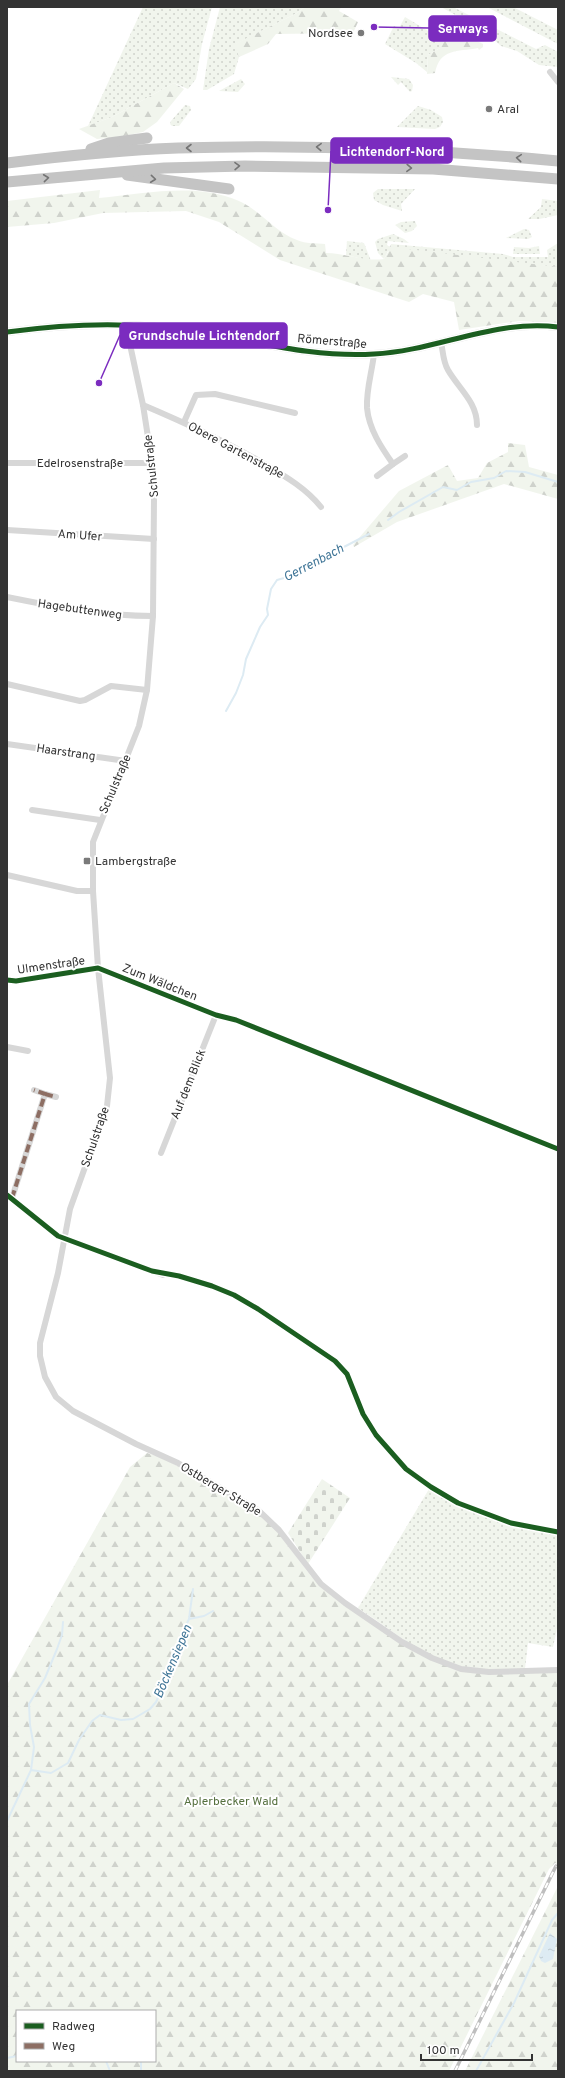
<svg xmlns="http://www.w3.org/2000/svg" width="565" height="2078" viewBox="0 0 565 2078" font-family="Overpass,sans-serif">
<defs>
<pattern id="green-dots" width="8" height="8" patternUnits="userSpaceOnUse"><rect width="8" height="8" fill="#f1f5ed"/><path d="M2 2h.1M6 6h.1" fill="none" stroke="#cfd2cc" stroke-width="1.8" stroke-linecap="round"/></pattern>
<pattern id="forest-firs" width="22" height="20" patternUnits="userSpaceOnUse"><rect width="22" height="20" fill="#f1f5ed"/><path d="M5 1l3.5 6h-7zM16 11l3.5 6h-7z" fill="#cfd2cc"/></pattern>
<pattern id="cemetery-stones" width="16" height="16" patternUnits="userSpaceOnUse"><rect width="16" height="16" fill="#f1f5ed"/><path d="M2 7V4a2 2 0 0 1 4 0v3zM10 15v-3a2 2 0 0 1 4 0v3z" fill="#cfd2cc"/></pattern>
<pattern id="water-ripples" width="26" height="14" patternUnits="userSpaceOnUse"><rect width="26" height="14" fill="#ddebf3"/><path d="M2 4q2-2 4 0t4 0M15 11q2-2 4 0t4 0" fill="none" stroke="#becad1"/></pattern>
</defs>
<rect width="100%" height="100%" fill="#fff"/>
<g fill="url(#green-dots)">
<polygon points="143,7 212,7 202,44 196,79 188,89 174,83 112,117 88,126"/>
<polygon points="220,7 305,7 297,13 236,44 239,57 234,74 207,90 203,90 209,49"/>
<polygon points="441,7 453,7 536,49 545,45 558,52 558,67 539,65 517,51 501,46 492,38 481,32 475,31 477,27"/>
<polygon points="487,7 513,7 558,30 558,44"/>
<polygon points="405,17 440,38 440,48 428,55 427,72 416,63 385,44 394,26 399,28"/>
<polygon points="391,77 409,79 413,85 412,91 410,92 401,82 398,85"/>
<polygon points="241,79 245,84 238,92 219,91"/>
<polygon points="185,105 190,106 191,110 179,126 172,126 170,124 171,121"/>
<polygon points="418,106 431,110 442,117 443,122 440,127 435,129 397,127"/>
<polygon points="378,189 415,189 401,204 402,211 383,205 374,200 373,193"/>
<polygon points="542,199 558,201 558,215 539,219 528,219 541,207"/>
<polygon points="415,221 417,226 412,231 405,233 395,225 401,222"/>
<polygon points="524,229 529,230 532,237 528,239 506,238"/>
<polygon points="393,234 404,239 409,243 388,241 387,245 390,247 391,244 503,254 513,257 548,257 547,250 558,243 558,267 388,251 384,259 378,253 375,242 378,239"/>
<polygon points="347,241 364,243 371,261 346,255"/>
<polygon points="539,246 540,254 513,254 514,247 529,248"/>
<path d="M429,1489C470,1512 512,1525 558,1533V1624L553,1647L528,1643L525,1669C504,1670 482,1672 461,1667C422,1657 392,1630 358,1608Z"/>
</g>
<g fill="url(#forest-firs)" fill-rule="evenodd">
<polygon points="305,7 341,7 339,11 358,22 353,33 276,34 268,44 239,57 235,44 297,13"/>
<path d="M447,26L483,44V47L479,50L478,48C457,52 440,48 435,73L427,74L428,55L440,48V38Z"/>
<polygon points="174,83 184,89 157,122 143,132 119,137 97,139 79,129 112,117"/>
<path d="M100,190L99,198C145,194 195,182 239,201C261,211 275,232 297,240C306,244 316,243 325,244L326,253C346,253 364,262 384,259L391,247L558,267V323L519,321L459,330L454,302L423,294L409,302L280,260L219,222L186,211L103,213L54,223L7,227V201Z"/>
<polygon points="508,443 525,445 529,467 558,475 558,499 504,484 397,522 354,547 353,545 399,491 448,465 457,481 478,478 487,463 508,452"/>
<path d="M147,1453L163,1458L234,1497L270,1522L311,1576L386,1633L461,1670L558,1671V1864L555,1863L549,1869L449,2071H7V1685L130,1467ZM17,2011H155V2061H17Z"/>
<polygon points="558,1886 558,2071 465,2071"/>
</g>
<polygon fill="url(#cemetery-stones)" points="322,1479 350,1498 308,1564 288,1533"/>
<polygon fill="url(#water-ripples)" points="550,1933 557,1939 553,1959 545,1963 541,1961 539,1956"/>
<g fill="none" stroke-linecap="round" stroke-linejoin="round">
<g stroke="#ddebf3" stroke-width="2">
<polyline points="388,520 399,512 443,487 457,490 471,482 494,478 506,471 525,472 558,482"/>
<polyline points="226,711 236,693 243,675 246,659 260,627 268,615 267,609 271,589 277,580 284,578 316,558 338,550 369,534"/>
<polyline points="189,1619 204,1616 213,1611"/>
<polyline points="31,1770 34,1747 30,1725 29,1704 45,1678 57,1649 62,1635 63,1622"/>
<polyline points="7,1821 31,1770 51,1773 68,1763 79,1740 92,1721 100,1715 121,1720 133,1719 150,1709 156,1702 160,1693 174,1651 189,1619 193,1589"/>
<polyline points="7,2058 17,2056"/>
<polyline points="106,2061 110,2071"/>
<polyline points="52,2071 53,2071"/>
<polyline points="141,2071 141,2061"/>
<polyline points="476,2071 514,2003 552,1920 558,1913"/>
</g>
<g stroke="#d7d7d7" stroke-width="6">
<polyline points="550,72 558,82"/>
<polyline points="126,326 143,405 152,463 154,499 153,616 147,690 139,726 93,842 93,891 98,968 110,1078 107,1106 70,1209 58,1273 40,1343 40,1356 45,1377 56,1397 73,1411 136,1444 178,1463 258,1510 279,1530 321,1584 345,1603 402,1642 432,1658 461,1669 489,1672 558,1670"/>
<path d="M441,342C443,351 443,362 448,370C459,389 477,402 477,425"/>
<path d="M374,354C372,372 366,390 367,408C369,429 381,447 393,464L377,476"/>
<path d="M143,405C183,422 223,440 261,462C283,475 305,487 321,507"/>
<polyline points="184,422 196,395 215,394 295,413"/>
<polyline points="7,463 152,463"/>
<polyline points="393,464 405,456"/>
<polyline points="7,530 154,539"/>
<path d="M7,597C56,607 103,616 153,616"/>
<polyline points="7,684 80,701 85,700 111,686 147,690"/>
<polyline points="7,744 126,761"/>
<polyline points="32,810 100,820"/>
<polyline points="7,875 77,891 93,891"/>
<polyline points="7,980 16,981 98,968 216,1015 161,1153"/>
<polyline points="7,1047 28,1051"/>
<polyline points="45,1094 56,1097"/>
<polyline points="7,1195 58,1236 163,1275"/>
<polyline points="12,1198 45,1094 34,1090"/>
</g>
<path stroke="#d7d7d7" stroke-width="8" d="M7,332C66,324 129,321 188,331C249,340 312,358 374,354C436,351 494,319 558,327"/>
<g stroke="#c4c4c4" stroke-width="11">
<polyline points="91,149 109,143 147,138"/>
<path d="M7,163C64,156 121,150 178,148C305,144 432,149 558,161"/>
<polyline points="127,175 229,189"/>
<polyline points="7,182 164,168 245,166 433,169 558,179"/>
</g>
<g stroke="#bebebe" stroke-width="3.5">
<polyline id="rail" points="455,2071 556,1866"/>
</g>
<use href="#rail" stroke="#fff" stroke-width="2" stroke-dasharray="6" stroke-linecap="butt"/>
<g stroke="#8d6e63" stroke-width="4" stroke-dasharray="8 4" stroke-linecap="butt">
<polyline points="45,1094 56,1097"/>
<polyline points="12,1198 45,1094 34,1090"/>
</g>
<g stroke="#fff" stroke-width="8">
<g id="cycleway">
<path d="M7,332C66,324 129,321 188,331C249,340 312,358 374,354C436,351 494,319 558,327"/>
<polyline points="7,980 16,981 98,968 216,1015 236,1020 558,1149"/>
<polyline points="7,1195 58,1236 152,1271 179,1276 212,1286 234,1295 258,1309 335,1361 347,1374 363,1414 376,1435 406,1469 431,1487 458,1503 511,1523 558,1532"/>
</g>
</g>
<use href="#cycleway" stroke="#1b5e20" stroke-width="5"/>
</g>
<defs><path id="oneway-chevron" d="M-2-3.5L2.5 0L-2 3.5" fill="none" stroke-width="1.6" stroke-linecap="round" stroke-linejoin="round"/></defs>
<g stroke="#747474">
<use href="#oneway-chevron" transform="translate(319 147) rotate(-178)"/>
<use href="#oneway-chevron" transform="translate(189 148) rotate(180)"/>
<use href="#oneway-chevron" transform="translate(519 158) rotate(-175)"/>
<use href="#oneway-chevron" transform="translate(237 166) rotate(-1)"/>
<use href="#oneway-chevron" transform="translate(409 168) rotate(2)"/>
<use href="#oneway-chevron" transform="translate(46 178) rotate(-6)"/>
<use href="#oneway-chevron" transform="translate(153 179) rotate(6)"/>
</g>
<g fill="#7a7a7a" stroke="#fff" stroke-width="1.5">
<circle cx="361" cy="33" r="4"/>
<circle cx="489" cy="109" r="4"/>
<rect x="83" y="857" width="8" height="8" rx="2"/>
</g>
<g text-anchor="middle" stroke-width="4" stroke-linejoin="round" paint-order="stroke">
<g font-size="12" fill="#333" stroke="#fff" text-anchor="start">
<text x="353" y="37" text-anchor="end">Nordsee</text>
<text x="497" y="113">Aral</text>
<text x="95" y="865">Lambergstraße</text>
</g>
<g font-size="12" fill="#333" stroke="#fff">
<text transform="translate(332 341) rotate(5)" y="4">Römerstraße</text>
<text transform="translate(236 450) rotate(28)" y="4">Obere Gartenstraße</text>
<text x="80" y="467">Edelrosenstraße</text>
<text transform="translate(151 466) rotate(-96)" y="4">Schulstraße</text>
<text transform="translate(80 535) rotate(4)" y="4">Am Ufer</text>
<text transform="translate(80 609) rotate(8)" y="4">Hagebuttenweg</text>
<text transform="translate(66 752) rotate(8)" y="4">Haarstrang</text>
<text transform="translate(115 784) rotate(-67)" y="4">Schulstraße</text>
<text transform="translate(51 965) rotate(-8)" y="4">Ulmenstraße</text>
<text transform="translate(160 982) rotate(22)" y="4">Zum Wäldchen</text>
<text transform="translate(188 1084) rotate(-68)" y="4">Auf dem Blick</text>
<text transform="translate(95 1137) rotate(-71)" y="4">Schulstraße</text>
<text transform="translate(221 1489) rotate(31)" y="4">Ostberger Straße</text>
</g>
<g font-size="12" fill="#56703f" stroke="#fff">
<text x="231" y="1805">Aplerbecker Wald</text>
</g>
<g font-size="13" font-style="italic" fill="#3f7597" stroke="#fff">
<text transform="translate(313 562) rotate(-28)" y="5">Gerrenbach</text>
<text transform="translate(172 1661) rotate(-67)" y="5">Böckensiepen</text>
</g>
</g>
<path fill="none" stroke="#7b2cbf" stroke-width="1.5" d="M374 27L429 28M328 210L331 151M99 383L120 335"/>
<g fill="#7b2cbf" stroke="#fff" stroke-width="1.5">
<circle cx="374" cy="27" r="4"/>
<circle cx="328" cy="210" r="4"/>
<circle cx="99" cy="383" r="4"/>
</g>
<g fill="#7b2cbf" stroke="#7b2cbf" stroke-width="1.5">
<rect x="429" y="16" width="67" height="25" rx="4"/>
<rect x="331" y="138" width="121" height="25" rx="4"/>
<rect x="120" y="323" width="167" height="25" rx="4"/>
</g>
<g font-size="13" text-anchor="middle" font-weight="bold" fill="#fff">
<text x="463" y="33">Serways</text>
<text x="392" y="156">Lichtendorf-Nord</text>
<text x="204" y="340">Grundschule Lichtendorf</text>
</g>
<rect width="565" height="2078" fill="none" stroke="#333333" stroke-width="16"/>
<rect x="16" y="2010" width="140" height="52" fill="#ffffff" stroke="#adadad"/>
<rect x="24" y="2023" width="20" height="6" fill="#1b5e20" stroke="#adadad"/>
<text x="52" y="2030" font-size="12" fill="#333333">Radweg</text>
<rect x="24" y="2043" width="20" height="6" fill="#8d6e63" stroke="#adadad"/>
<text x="52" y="2050" font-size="12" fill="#333333">Weg</text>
<path d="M421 2054v6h111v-6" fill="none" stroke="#333333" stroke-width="2"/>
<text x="427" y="2054" font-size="12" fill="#333333" stroke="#ffffff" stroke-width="3" paint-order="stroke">100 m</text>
</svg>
